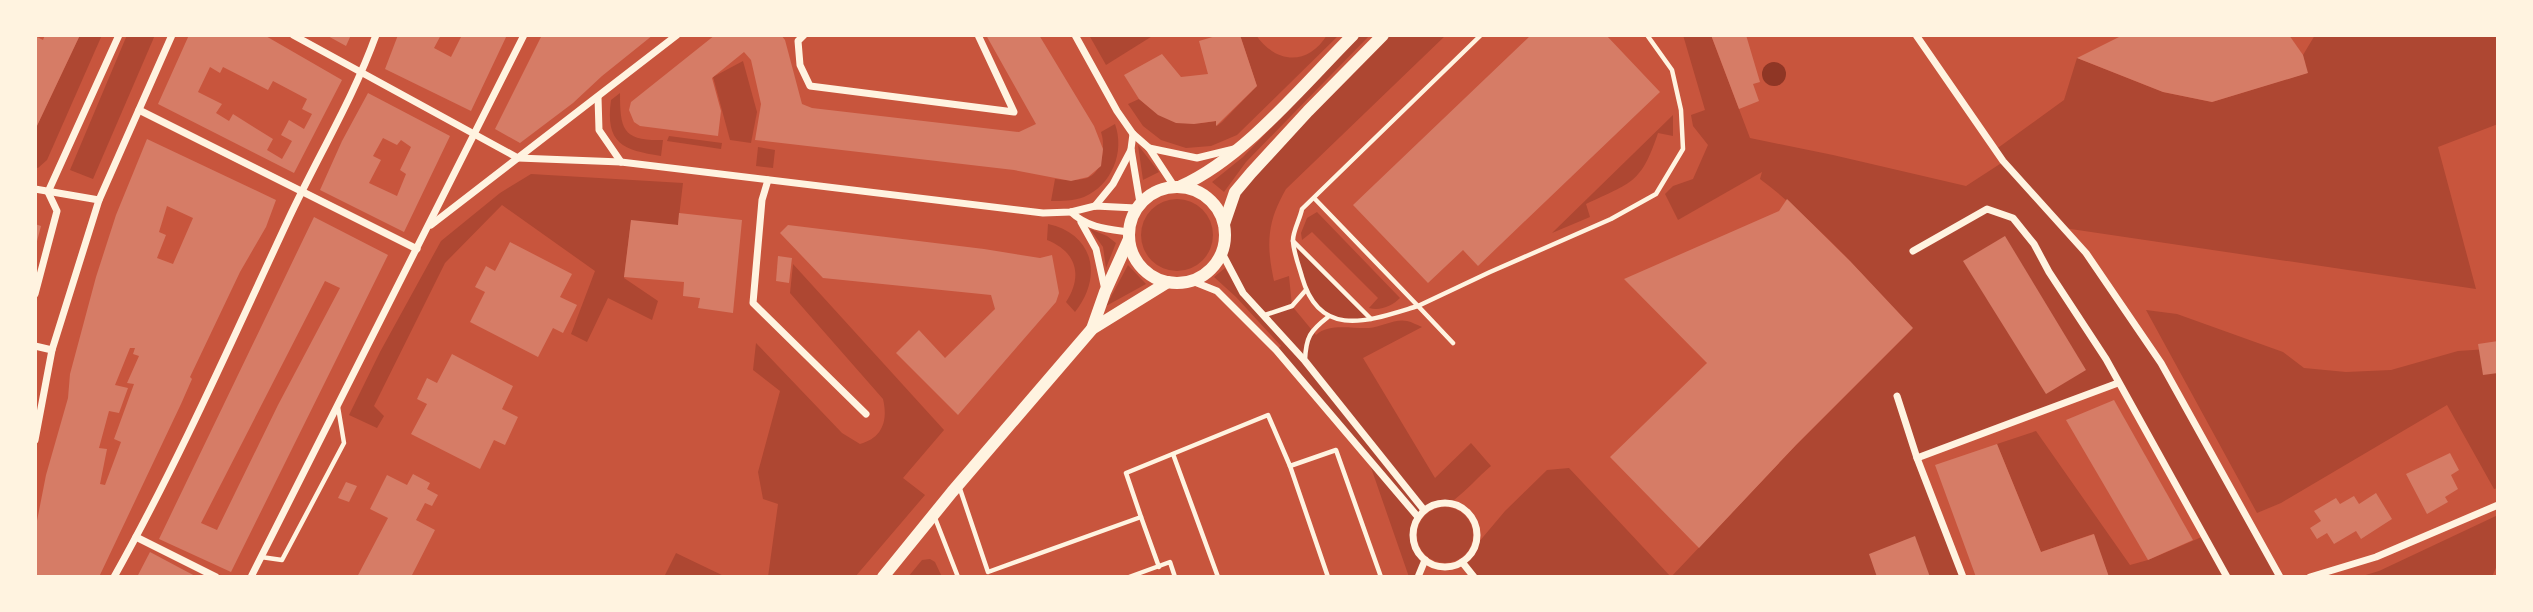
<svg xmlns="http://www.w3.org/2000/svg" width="2533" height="612" viewBox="0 0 2533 612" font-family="'PT Serif',serif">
<rect width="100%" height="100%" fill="#c8553d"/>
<g fill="#ae4732">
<polygon points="80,35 102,35 47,160 38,168 35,167 35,130"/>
<polygon points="127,35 155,35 93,179 70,170"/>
<polygon points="1089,35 1154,35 1106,65"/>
<path d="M1240,35H1256C1276,64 1308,66 1327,35H1339L1237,135L1211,146L1186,148L1161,140L1143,126L1128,104L1139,99C1166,122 1180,127 1216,121L1217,126L1222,122L1257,86Z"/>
<polygon points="1361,35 1370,35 1246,162 1224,192 1212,182 1243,157"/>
<path d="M1383,35H1446L1286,189C1267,222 1266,244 1274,281L1289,276L1292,306L1316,335C1329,323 1352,329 1369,328C1381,327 1396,318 1407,321C1412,322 1417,325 1422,327L1363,358L1435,478L1471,443L1491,466C1478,477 1467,490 1454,500C1448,505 1440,502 1433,505C1409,514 1408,544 1425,560L1418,577H1409L1367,456L1276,350L1281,346L1236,297L1214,277L1225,268L1238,290L1284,343L1243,293L1222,253L1225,243L1224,224L1235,192Z"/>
<path d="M1683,35H1711L1750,138L1833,155L1966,186L2003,162L1995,150L2064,100L2077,58L2163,92L2212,102L2307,73L2303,55L2315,35H2498V124L2438,147L2476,289L2064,228L2161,363L2280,577H2109L2093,534L2041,552L1997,444L2036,431L2130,565L2148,560L2204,536L2117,383L1917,458L1963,577H1474L1462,562L1505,511L1547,470L1569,468L1671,577L1796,445L1912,329C1864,276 1817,222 1760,179L1762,172L1678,220L1665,194L1673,186L1693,179L1708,145L1693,126L1691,115L1705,110Z"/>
<polygon points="743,61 757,112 751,143 730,140 713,77"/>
<path d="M620,93C620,130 623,141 663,140L661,156C623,150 605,144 611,100Z"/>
<path d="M1673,115V136L1658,133C1641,184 1632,182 1586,204L1590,217L1552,233Z"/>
<path d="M1115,124C1125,152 1112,185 1084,197C1074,201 1062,201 1051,201L1055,179C1084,182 1101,181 1103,148C1103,141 1103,139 1101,132Z"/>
<polygon points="669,136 722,143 721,149 667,141"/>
<polygon points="1138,145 1159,172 1143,180"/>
<polygon points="758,147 775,150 773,168 756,166"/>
<polygon points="531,174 683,183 678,225 631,221 624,278 658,301 652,320 608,298 587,342 571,334 595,271 502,205 445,263 374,406 384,416 377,428 349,415 380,352 441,241 500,193"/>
<circle cx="1177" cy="235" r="36"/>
<path d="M1317,212L1400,298C1392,306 1381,311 1369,308L1378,298L1312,232L1302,240L1301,233L1307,218Z"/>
<path d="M1048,224C1094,234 1103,277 1075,312L1066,302C1083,276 1077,252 1047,240Z"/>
<polygon points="1090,229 1107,236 1116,243 1106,268 1103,247"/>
<path d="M1293,240L1372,320C1359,320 1339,324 1327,316C1306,301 1299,264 1293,240Z"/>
<path d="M793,264L944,430L903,478L925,495L855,577H768L778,504L763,499L758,472L780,391L753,370L756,343L842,433L860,444C883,438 888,420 883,399L790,293Z"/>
<polygon points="1128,265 1146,284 1106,306"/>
<polygon points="2146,310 2177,314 2283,352 2304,368 2346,372 2391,370 2458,351 2488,349 2498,354 2498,488 2494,489 2447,405 2281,503 2257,513"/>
<circle cx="1445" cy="535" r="28"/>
<polygon points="2498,515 2498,563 2492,577 2359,577 2379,571"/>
<polygon points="676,553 726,577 664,577"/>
<polygon points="930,559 935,562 942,577 908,577 922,560"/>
</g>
<circle fill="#8f3625" cx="1774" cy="74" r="12"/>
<g fill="#d67c66" fill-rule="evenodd">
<polygon points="45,35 80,35 35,130 35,36 43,40"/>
<path d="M189,35H264L342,80L294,173L158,104ZM210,67L220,73L223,67L268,90L273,81L307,99L302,109L312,114L304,129L289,120L281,135L292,141L282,159L267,150L273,139L233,114L229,121L216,113L222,104L198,92Z"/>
<polygon points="326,35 351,35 346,46"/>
<polygon points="398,35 441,35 434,48 451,57 462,35 507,35 471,111 385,69"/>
<polygon points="542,35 653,35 602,76 573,103 520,143 495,129"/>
<polygon points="715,35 781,35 785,40 802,104 812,108 1019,132 1036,124 986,35 1039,35 1094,126 1103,149 1101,166 1088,177 1071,181 1014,170 755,140 761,104 751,60 744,52 712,78 721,111 718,136 640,126 634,122 629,110 631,102"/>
<polygon points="1219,35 1240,35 1257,86 1216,126 1216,121 1194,124 1176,123 1158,115 1139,99 1124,75 1162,54 1181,77 1208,74 1199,41"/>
<polygon points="1531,35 1606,35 1660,92 1478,266 1463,250 1428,283 1353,205"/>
<polygon points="1711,35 1746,35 1760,82 1753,84 1759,101 1739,109"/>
<polygon points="2123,35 2289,35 2303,55 2308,73 2212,102 2163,92 2077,58"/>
<path d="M368,93L450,136L404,232L320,190L342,141ZM383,138L397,145L401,140L411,147L400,170L406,174L397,196L369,183L381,160L373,156Z"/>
<path d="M147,139L276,200L266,227L240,272L190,377L192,379L181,404L99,577H35V531L46,475L68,398L70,374L96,277L116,215ZM167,206L193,218L173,264L157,258L166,235L159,232ZM130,348H135L133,354L139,356L127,383L134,384L114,439L121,442L105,485L100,484L107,449L99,448L109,411L119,413L128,388L115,385Z"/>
<polygon points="1787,199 1850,261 1913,328 1796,445 1699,548 1610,457 1707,363 1624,279 1779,211"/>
<polygon points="679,213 742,220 733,313 698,308 700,298 683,296 684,282 624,277 631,220 678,225"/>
<path d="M314,217L388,255L231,572L159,539ZM325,281L340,288L278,405L217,530L201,523Z"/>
<polygon points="35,224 41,226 36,245 35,245"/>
<polygon points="788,225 984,249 1040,258 1052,255 1059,293 1056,302 958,415 896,353 919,330 945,358 995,309 991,295 823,278 780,233"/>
<polygon points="2005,236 2086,370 2046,394 1963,261"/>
<polygon points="510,242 572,274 560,297 577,305 563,333 553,328 538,357 470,322 485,292 475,287 486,266 495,271"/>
<polygon points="778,256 792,258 789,283 776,281"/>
<polygon points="2498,341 2498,373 2483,375 2478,344"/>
<polygon points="452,354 513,386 502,409 518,417 505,445 494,440 480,469 411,434 427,404 417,399 427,378 437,383"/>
<polygon points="2114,400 2193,540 2148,560 2066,420"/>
<polygon points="1997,444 2041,552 2094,534 2109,577 1976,577 1935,465"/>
<polygon points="2450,453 2459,470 2451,475 2458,489 2445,497 2448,502 2427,514 2406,474"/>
<polygon points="413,474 430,483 427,489 438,495 432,506 425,503 416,520 435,530 411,577 357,577 388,518 370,509 387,475 407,485"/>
<polygon points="346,482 357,486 349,502 338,498"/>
<polygon points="2376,493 2392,519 2361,539 2356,531 2334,544 2327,533 2317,539 2310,528 2321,521 2314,511 2336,498 2340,504 2354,496 2359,504"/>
<polygon points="1915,536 1930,577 1877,577 1869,554"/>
<polygon points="150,552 180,568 197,577 137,577"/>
</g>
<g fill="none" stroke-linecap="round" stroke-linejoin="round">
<g stroke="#fff3e0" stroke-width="4.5">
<polyline points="1315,199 1418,306 1490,272 1611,219 1656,194 1683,149 1681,110 1672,70 1647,35"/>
<polyline points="1293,241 1371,319"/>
<polyline points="1265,315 1292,306 1306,290"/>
<path d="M1453,343L1418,306C1371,320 1320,341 1302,277C1299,266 1293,251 1293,240C1293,231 1300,219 1302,209L1481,35"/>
<path d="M1305,360C1306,337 1310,331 1328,317"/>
<polyline points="1173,454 1218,577"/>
<polyline points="1290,466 1328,577"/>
<polyline points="959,486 988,572 1141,517 1126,473 1268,415 1290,466 1336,450 1381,577"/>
<polyline points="1141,517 1159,567"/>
<polyline points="935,518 958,577"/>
<polyline points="261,557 282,560 344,443 338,407"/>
<polyline points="1129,577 1170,562 1175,577"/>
</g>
<g stroke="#fff3e0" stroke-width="7">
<polyline points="293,35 518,158 621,162 1043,213 1071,212 1095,206 1136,208"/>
<polyline points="804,35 798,41 800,65 810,86 1014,112 978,35"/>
<polyline points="1075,35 1117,111 1133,134 1149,148 1174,186"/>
<polyline points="1916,35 2003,161 2086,253 2161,363 2280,577"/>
<polyline points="598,97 599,130 621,162"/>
<polyline points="139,110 417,249"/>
<polyline points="1133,134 1131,149 1140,203"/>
<polyline points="1149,148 1197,158 1234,149"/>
<polyline points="768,180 762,200 753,303 866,414"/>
<polyline points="35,189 99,200"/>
<polyline points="1095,206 1113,184 1131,150"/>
<path d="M1071,212C1088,228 1107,229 1129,232"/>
<polyline points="1081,222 1096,249 1105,290"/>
<polyline points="431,225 677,35"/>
<polyline points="1913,251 1987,209 2013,218 2034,244 2049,272 2106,359 2227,577"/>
<polyline points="1222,253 1243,293 1305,361 1424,510"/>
<polyline points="1192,281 1217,291 1276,350 1418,517"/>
<polyline points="35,294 57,211 48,192 119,35"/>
<polyline points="35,346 52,350"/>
<polyline points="1897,396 1917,458 1963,577"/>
<polyline points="35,440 52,350 99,200 172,35"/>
<polyline points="1917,458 2118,383"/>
<circle cx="1445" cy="535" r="32"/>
<polyline points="136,537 216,577"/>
<polyline points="1462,562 1474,577"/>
<path d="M114,577C179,461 233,338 289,218C318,156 353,99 376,35"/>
<polyline points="251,577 524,35"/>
<polyline points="1418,577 1425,560"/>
<polyline points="2310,577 2376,557 2498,505"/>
</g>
<g stroke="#fff3e0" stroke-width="12">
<path d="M1181,186C1244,158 1304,84 1353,35"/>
<circle cx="1177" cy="235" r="48"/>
<polyline points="1224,224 1235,192 1251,173 1308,111 1383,35"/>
<polyline points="1092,329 1105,292 1129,239"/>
<polyline points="883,577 952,492 1092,329 1168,282"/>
</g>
</g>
<rect width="2533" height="612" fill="none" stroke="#fff3e0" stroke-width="74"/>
</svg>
